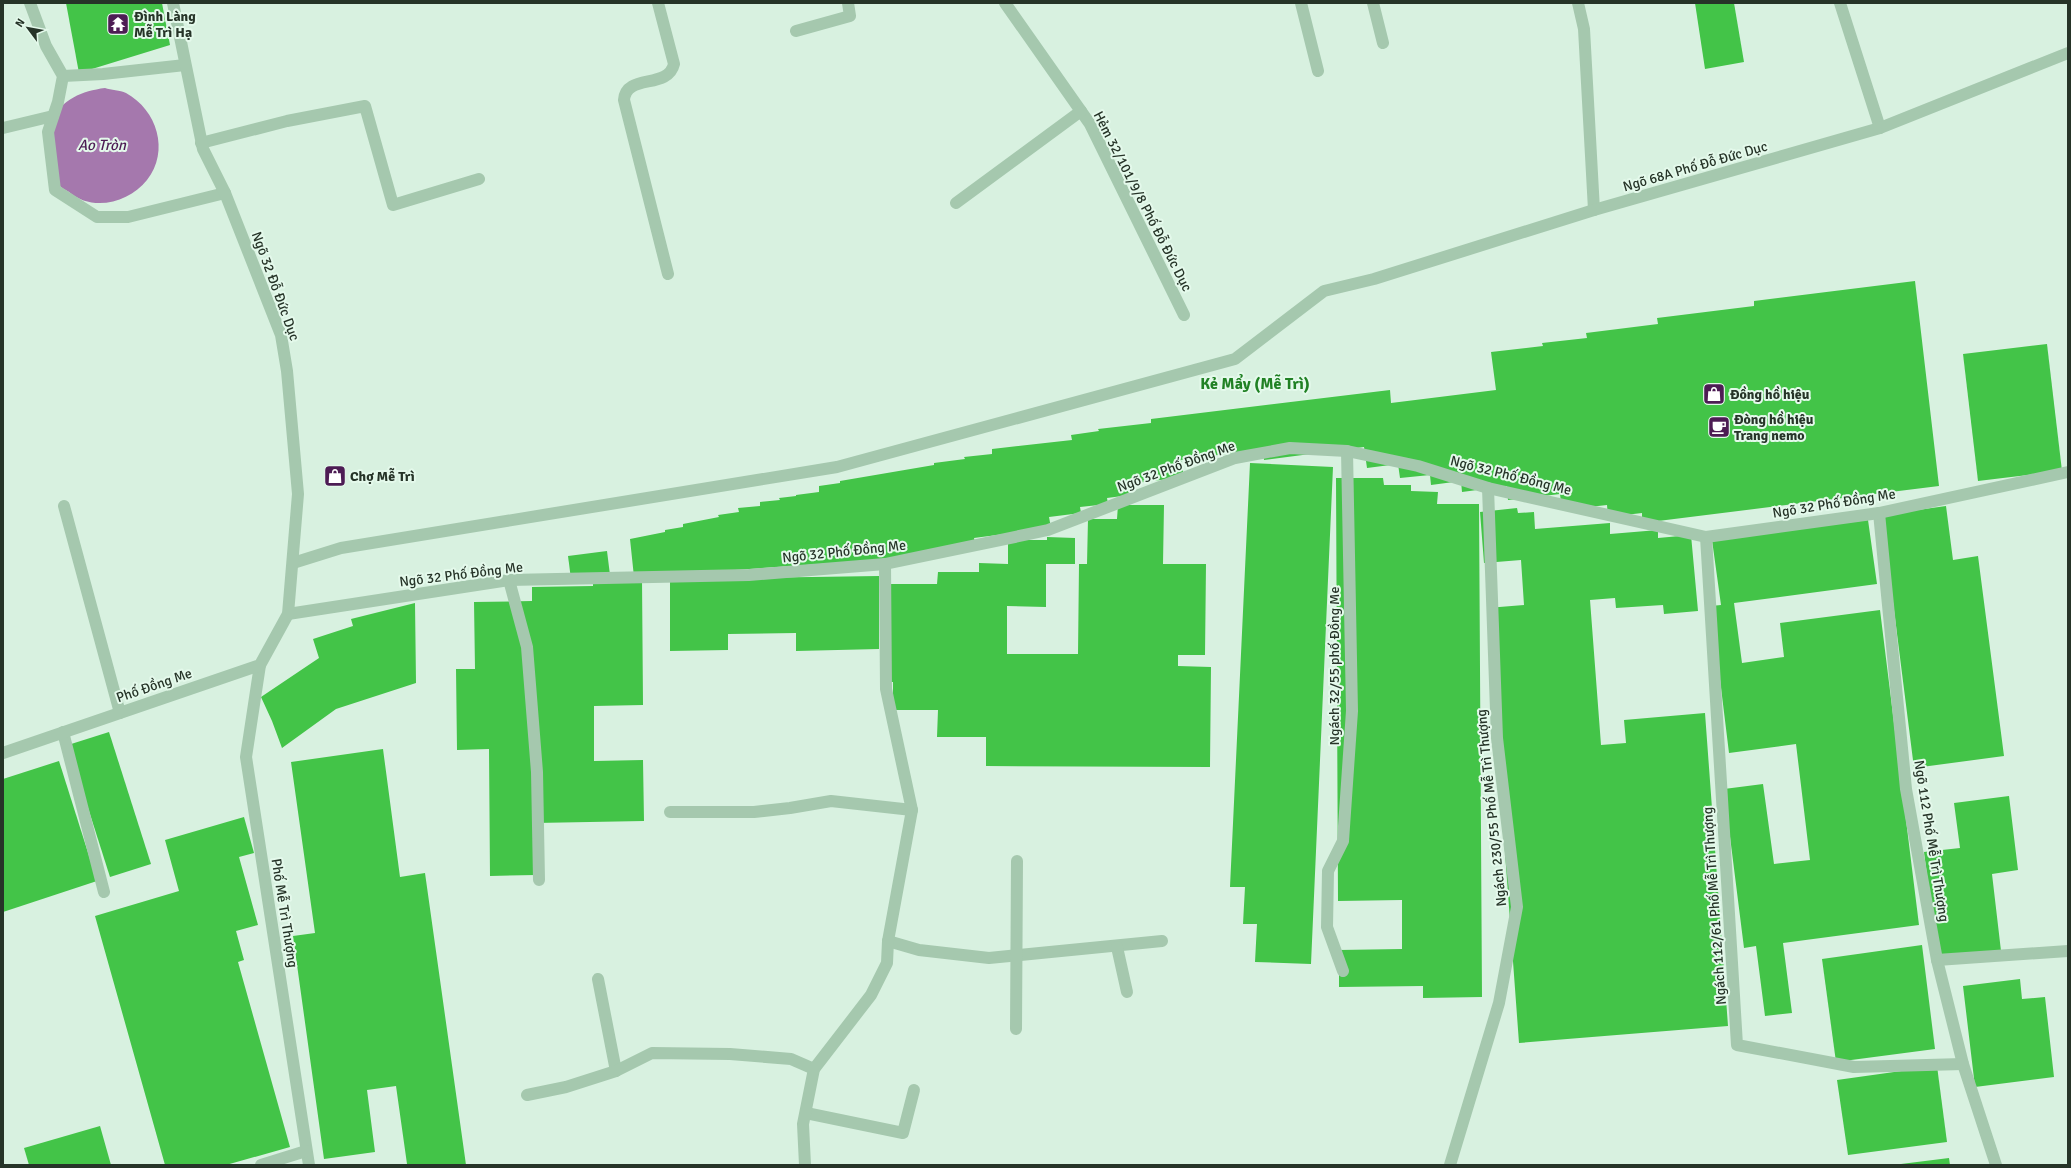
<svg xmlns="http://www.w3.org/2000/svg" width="2071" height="1168" viewBox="0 0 2071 1168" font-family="Signika,sans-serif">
<rect width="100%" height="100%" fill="#d8f1e0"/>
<path fill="#a578ad" d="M105,88C111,90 120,90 126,93C157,110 170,151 147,180C129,203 92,212 69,192C66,190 61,188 59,185C55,178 55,166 53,158C51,151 46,140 46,132C46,129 50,124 51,121C62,99 82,91 105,88Z"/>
<g fill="#43c448">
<polygon points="66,3 162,3 170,45 79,73"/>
<polygon points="1695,3 1734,3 1744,62 1705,69"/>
<polygon points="1915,281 1939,486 1642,523 1642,513 1608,517 1607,505 1562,510 1560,494 1508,500 1507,486 1462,492 1461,481 1431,485 1430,475 1400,478 1398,464 1367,468 1364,447 1264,460 1263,449 1181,460 1184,477 1129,484 1130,495 1107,498 1108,504 1080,507 1081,513 1049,517 1051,528 974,538 975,543 878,560 634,577 630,539 665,532 665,530 683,527 683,524 719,517 718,515 739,512 738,508 760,506 760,502 780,500 779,498 796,496 796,495 819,492 819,486 840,483 840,481 934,465 934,463 965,459 964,457 992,454 992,449 1072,440 1071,435 1099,431 1098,429 1151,423 1151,419 1390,390 1391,403 1496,390 1491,352 1543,346 1542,343 1587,338 1586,333 1658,324 1657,318 1754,306 1754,301"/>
<polygon points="2047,344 2062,471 1978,481 1963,354"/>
<polygon points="1250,463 1333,467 1311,964 1255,962 1257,924 1243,924 1245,887 1230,887"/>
<polygon points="1336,478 1383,478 1384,485 1411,485 1411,491 1438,492 1437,504 1479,504 1482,997 1423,998 1423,986 1339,987 1339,950 1402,949 1402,900 1338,901"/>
<polygon points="1118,505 1164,505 1163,564 1206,564 1205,655 1178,655 1178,666 1211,667 1210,767 986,766 986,737 937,737 938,710 893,710 893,682 889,682 887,584 937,584 938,572 979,572 979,563 1008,564 1008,540 1047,540 1047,537 1075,538 1075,564 1046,564 1046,607 1007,606 1007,654 1078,654 1079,564 1087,564 1088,519 1117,519"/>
<polygon points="1946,506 1953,560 1978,556 2004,756 1914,768 1882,515"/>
<polygon points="1517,508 1518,513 1534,512 1535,529 1610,523 1610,534 1658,530 1658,538 1691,535 1698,611 1664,614 1663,605 1616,608 1615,598 1590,600 1601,745 1626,743 1624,720 1705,713 1728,1026 1519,1043 1487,608 1524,605 1521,560 1484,563 1480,512"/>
<polygon points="1868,520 1877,584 1734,603 1742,663 1784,657 1780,623 1880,610 1919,925 1783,943 1792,1013 1765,1016 1756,946 1744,948 1724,789 1763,784 1774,864 1810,860 1796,744 1729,753 1711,606 1721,605 1712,540"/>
<polygon points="607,551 610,575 571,579 568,556"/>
<polygon points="879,576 879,649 796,651 796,633 728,634 728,650 670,651 670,579"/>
<polygon points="642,579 643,705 594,706 594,761 643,760 644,821 535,823 535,875 490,876 489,749 457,750 456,669 475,669 474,602 532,601 532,587 593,586 593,580"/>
<polygon points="415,603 416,683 336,709 282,748 272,721 261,697 319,658 313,639 353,626 351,619"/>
<polygon points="109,732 151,864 110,877 68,745"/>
<polygon points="383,749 400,877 425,873 466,1165 403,1165 407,1164 396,1086 367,1090 375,1152 324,1159 293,936 315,933 291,762"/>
<polygon points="59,761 97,881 3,912 3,779"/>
<polygon points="2009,796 2018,870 1992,874 2001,951 1938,959 1924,852 1960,848 1954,803"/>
<polygon points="244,817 254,853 239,857 258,925 236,931 244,960 238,962 290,1147 226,1165 165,1165 95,916 179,891 165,840"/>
<polygon points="1922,945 1935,1049 1836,1062 1822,959"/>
<polygon points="2020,979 2022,999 2045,997 2054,1077 1975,1087 1963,986"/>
<polygon points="1937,1066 1947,1142 1848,1155 1837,1080"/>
<polygon points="100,1126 111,1165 29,1165 24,1148"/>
<polygon points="1949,1158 1950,1165 1901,1165 1901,1164"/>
</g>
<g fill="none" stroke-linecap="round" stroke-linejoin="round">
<g stroke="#a5c8ae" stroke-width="12">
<polyline points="30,3 46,46 63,76 58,102 48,132 55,190 97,217 128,217 225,193"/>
<path d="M658,3L674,64C668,90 626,73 624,100L668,274"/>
<polyline points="1005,3 1090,124 1184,315"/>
<polyline points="1301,3 1318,71"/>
<polyline points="1373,3 1383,43"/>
<polyline points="1578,3 1584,29 1594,210"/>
<polyline points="1840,3 1880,128"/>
<polyline points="796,31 850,16 848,3"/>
<polyline points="63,76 103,74 185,65"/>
<polyline points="3,128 53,116"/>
<polyline points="201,143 287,121 365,106 393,205 479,179"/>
<polyline points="956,203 1081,111"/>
<polyline points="64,506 120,713"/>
<polyline points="1879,513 1906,789 1937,960 1963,1064 1996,1165"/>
<polyline points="1706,537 1737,1045 1854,1067 1963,1064"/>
<polyline points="293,563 341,548 837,467 1235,359 1324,291 1374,279 1594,210 1880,128 2068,53"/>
<polyline points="509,580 527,647 537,772 539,880"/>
<polyline points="288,614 509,580 749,575 885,564 1048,530 1235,458 1290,448 1347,451 1418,466 1488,488 1706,537 1879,513 2068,472"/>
<polyline points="260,665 246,757 309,1165"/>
<polyline points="63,732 104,892"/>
<polyline points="3,753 260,665 288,614 298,494 287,371 281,335 225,193 203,149 173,3"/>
<polyline points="670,812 754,812 790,808 831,801 912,810"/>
<polyline points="888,941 919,950 989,958 1162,941"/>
<polyline points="1117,947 1127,992"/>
<polyline points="1937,960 2068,951"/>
<polyline points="1343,971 1327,927 1328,871 1343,841 1352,711 1347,451"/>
<polyline points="598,979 616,1071"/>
<polyline points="1016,1029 1017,861"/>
<polyline points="527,1095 566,1087 616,1071 652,1053 730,1054 791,1059 814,1069"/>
<polyline points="806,1113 903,1133 914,1090"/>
<polyline points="261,1165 306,1151"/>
<polyline points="805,1165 803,1124 814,1069 871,995 887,963 888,941 912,810 886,689 885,564"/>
<polyline points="1450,1165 1499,1003 1517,907 1497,738 1488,488"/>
</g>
</g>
<defs>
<g id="temple-square" transform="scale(1.15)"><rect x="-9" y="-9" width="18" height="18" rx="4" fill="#4d1c54" stroke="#e4f9eb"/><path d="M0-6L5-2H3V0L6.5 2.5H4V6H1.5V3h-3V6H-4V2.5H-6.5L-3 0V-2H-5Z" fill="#fff"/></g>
<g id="shop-square" transform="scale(1.15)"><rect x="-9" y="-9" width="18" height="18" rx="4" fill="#4d1c54" stroke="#e4f9eb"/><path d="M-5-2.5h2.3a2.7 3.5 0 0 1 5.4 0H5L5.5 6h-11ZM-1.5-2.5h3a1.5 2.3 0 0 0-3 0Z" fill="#fff"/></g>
<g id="cafe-square" transform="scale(1.15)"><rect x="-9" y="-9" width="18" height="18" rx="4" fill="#4d1c54" stroke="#e4f9eb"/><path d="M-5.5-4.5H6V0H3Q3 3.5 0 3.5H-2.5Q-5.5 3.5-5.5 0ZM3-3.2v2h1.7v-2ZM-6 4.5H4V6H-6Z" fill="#fff"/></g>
</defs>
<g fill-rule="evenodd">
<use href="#temple-square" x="118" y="24"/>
<use href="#shop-square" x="1714" y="394"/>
<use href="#cafe-square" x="1719" y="427"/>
<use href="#shop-square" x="335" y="476"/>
</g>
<g text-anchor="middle" stroke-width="4" stroke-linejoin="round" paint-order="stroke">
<g font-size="14" font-weight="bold" fill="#263428" stroke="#e4f9eb" text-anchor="start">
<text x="134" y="21">Đình Làng<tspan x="134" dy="16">Mễ Trì Hạ</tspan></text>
<text x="1730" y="399">Đồng hồ hiệu</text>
<text x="1734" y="424">Đòng hồ hiệu<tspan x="1734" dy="16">Trang nemo</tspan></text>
<text x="350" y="481">Chợ Mễ Trì</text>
</g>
<g font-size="14" fill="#263428" stroke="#e4f9eb">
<text transform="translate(1695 166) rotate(-16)" y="5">Ngõ 68A Phố Đỗ Đức Dục</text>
<text transform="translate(1143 201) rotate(63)" y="5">Hẻm 32/101/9/8 Phố Đỗ Đức Dục</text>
<text transform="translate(276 286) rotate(70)" y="5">Ngõ 32 Đỗ Đức Dục</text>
<text transform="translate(1176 466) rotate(-20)" y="5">Ngõ 32 Phố Đồng Me</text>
<text transform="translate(1511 475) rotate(14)" y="5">Ngõ 32 Phố Đồng Me</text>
<text transform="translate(1834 503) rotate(-9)" y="5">Ngõ 32 Phố Đồng Me</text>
<text transform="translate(844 551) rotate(-6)" y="5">Ngõ 32 Phố Đồng Me</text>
<text transform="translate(461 574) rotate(-7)" y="5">Ngõ 32 Phố Đồng Me</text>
<text transform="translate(1334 666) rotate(-90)" y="5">Ngách 32/55 phố Đồng Me</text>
<text transform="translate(154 685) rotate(-19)" y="5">Phố Đồng Me</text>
<text transform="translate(1491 808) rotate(-96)" y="5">Ngách 230/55 Phố Mễ Trì Thượng</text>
<text transform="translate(1932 841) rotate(81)" y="5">Ngõ 112 Phố Mễ Trì Thượng</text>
<text transform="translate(1714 906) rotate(-94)" y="5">Ngách 112/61 Phố Mễ Trì Thượng</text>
<text transform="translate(285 913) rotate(81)" y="5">Phố Mễ Trì Thượng</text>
</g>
<g font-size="15" font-style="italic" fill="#4d1c54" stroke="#e4f9eb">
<text x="102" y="150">Ao Tròn</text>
</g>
<g font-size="16" font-weight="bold" fill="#208124" stroke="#e4f9eb">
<text x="1255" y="389">Kẻ Mẩy (Mễ Trì)</text>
</g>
</g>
<rect width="2071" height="1168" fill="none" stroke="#263428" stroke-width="8"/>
<g transform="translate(28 28) rotate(302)" stroke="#e4f9eb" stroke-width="3" paint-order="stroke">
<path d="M0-3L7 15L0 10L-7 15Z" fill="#263428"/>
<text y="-6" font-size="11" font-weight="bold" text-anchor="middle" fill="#263428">N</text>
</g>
</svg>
